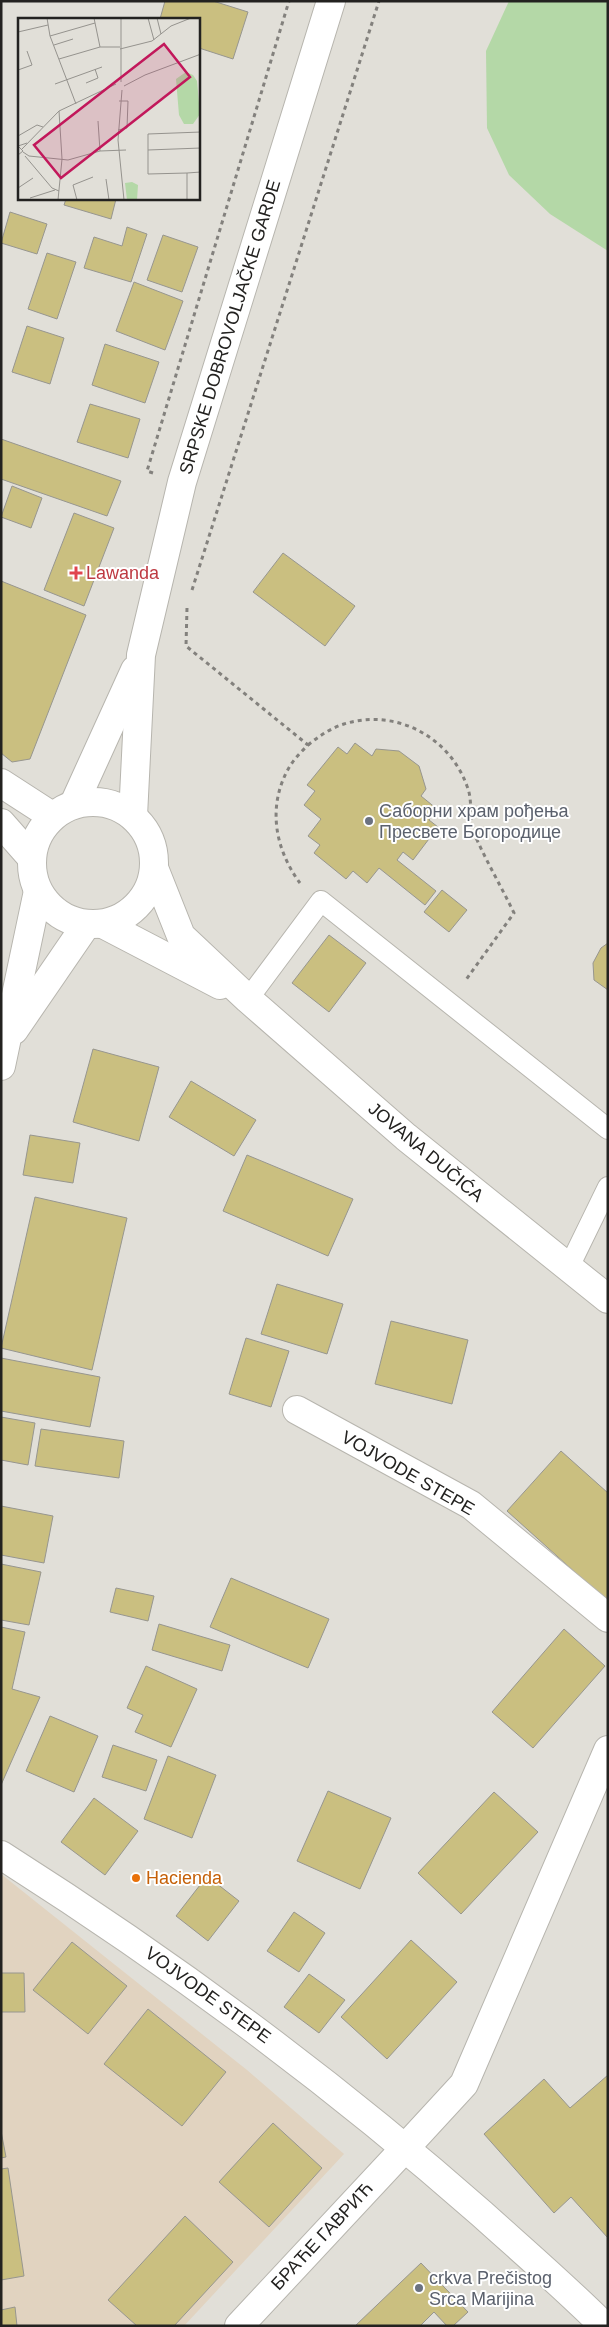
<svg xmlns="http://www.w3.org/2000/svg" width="609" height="2327" viewBox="0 0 609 2327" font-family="Arial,sans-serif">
<rect width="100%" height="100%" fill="#e1dfd8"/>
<polygon fill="#e1d3c0" points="1,1874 247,2070 344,2154 184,2326 1,2326"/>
<polygon fill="#b4d8a7" points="509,1 608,1 608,251 550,214 509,175 487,128 486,51"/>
<g fill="#cabf80" stroke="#97968f">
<polygon points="165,1 213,1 248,12 233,59 199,48 199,19 160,19"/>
<polygon points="66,199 116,199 111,219 64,205"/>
<polygon points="10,212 47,224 37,254 1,243"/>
<polygon points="127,227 147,234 131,282 84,268 94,237 122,246"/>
<polygon points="163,235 198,247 182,292 147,280"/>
<polygon points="47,253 76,262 57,319 28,309"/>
<polygon points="134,282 183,301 165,350 116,331"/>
<polygon points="27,326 64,338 50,384 12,372"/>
<polygon points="105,344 159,362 145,403 92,385"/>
<polygon points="90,404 140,419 128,458 77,442"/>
<polygon points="1,439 121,481 107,516 1,479"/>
<polygon points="12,486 42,498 31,528 1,517"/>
<polygon points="74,513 114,528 84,606 44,590"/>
<polygon points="283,553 355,606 325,646 253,592"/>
<polygon points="1,581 86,615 30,759 12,762 1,753"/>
<polygon points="355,743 372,756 376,749 399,751 419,766 426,789 421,796 437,809 429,820 438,827 413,860 403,852 397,860 436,891 425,905 379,868 367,883 353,871 346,879 314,853 320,845 308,836 321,819 304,805 315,791 307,785 338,747 347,754"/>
<polygon points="442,890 467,910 449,932 424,912"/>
<polygon points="329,935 366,963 329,1012 292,983"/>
<polygon points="608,943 608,990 594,980 593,963 601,948"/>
<polygon points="93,1049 159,1067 139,1141 73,1122"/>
<polygon points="191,1081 256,1120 234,1156 169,1117"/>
<polygon points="30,1135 80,1143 73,1183 23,1175"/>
<polygon points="247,1155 353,1199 328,1256 223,1211"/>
<polygon points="35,1197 127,1218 92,1370 1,1348"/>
<polygon points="277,1284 343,1304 327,1354 261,1334"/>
<polygon points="391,1321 468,1340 452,1404 375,1384"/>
<polygon points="246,1338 289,1351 271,1407 229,1394"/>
<polygon points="1,1358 100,1377 90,1427 1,1411"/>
<polygon points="1,1417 35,1423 28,1465 1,1460"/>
<polygon points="41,1429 124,1441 119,1478 35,1466"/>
<polygon points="561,1451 608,1493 608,1602 507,1511"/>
<polygon points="1,1506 53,1516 44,1563 1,1555"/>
<polygon points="1,1564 41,1572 29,1625 1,1620"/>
<polygon points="231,1578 329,1619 308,1668 210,1627"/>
<polygon points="116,1588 154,1596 148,1621 110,1612"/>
<polygon points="159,1624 230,1645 222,1671 152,1650"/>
<polygon points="1,1627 25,1632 12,1689 40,1697 1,1785"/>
<polygon points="564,1629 605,1666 533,1748 492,1712"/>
<polygon points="146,1666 197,1689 171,1747 135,1732 143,1715 127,1708"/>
<polygon points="50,1716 98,1736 74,1792 26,1771"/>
<polygon points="113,1745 157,1760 146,1791 102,1777"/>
<polygon points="168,1756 216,1775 192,1838 144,1819"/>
<polygon points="328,1791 391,1818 360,1889 297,1861"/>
<polygon points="494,1792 538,1832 461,1914 418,1873"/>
<polygon points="94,1798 138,1831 105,1875 61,1842"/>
<polygon points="207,1876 239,1901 208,1941 176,1916"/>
<polygon points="294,1912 325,1933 299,1972 267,1951"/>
<polygon points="411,1940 457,1982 387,2059 341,2017"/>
<polygon points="72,1942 127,1986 88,2034 33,1990"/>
<polygon points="1,1973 24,1973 25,2012 1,2012"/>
<polygon points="309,1974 345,2000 319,2033 284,2007"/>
<polygon points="148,2009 226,2072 182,2126 104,2064"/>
<polygon points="608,2075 608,2238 571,2197 554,2213 484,2134 544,2079 570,2108"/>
<polygon points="273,2123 322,2168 269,2227 219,2182"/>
<polygon points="1,2131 6,2157 1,2158"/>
<polygon points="8,2168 24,2276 1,2280 1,2169"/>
<polygon points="185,2216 233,2262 174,2326 137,2326 108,2300"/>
<polygon points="421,2263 468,2312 453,2326 447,2326 434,2312 420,2326 355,2326"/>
<polygon points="15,2307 17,2326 1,2326 1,2310"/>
</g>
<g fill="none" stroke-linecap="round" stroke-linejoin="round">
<g stroke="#b7b5ae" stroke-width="22">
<g id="lane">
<polyline points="248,999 321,901 608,1129"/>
<polyline points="568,1269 608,1187"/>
</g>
</g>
<g stroke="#b7b5ae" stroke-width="30">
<g id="street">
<polyline points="297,1410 471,1505 608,1618"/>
<polyline points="406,2147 464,2084 608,1750"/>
</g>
</g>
<g stroke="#b7b5ae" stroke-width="30">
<g id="secondary">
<polyline points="1,783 52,816"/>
<circle cx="93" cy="863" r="61"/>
<polyline points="74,804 135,670"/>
<polyline points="133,816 141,655 182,482 331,1"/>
<polyline points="1,823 31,857"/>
<polyline points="154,868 181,936 248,999 406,1137 608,1299"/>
<polyline points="103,924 220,985"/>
<polyline points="14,1030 86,925"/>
<polyline points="1,1066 38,891"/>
<path d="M1,1855C171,1963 331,2081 482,2214C523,2251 565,2287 604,2326"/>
<polyline points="239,2326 406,2147"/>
</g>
</g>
<g stroke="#83817d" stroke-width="3" stroke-dasharray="4 4" stroke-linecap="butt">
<polyline points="153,473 147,471 289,1"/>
<polyline points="192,590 379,1"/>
<path d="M187,608L186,646L308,745C302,751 295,758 290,766C267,804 274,848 300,883"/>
<path d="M308,745C319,736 331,728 344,724C395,708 449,736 467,786C473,800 469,819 473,831C485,859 501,886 514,913L465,981"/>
</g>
<use href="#lane" stroke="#fff" stroke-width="20"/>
<use href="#street" stroke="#fff" stroke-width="28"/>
<use href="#secondary" stroke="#fff" stroke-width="28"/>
</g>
<path fill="#e0444e" stroke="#fff" stroke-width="2" d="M73.5 565.5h5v5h5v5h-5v5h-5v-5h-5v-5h5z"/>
<g fill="#6b7280" stroke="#fff" stroke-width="2">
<circle cx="369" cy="821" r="5"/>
<circle cx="419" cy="2288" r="5"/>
</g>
<circle fill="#e8710a" stroke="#fff" stroke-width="2" cx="136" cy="1878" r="5"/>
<g text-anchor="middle" stroke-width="4" stroke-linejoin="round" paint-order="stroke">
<g font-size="18" fill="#232220" stroke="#fff">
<text transform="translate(230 327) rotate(-73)" y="6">SRPSKE DOBROVOLJAČKE GARDE</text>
<text transform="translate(426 1152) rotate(40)" y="6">JOVANA DUČIĆA</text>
<text transform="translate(408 1473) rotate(30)" y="6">VOJVODE STEPE</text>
<text transform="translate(208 1995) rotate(36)" y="6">VOJVODE STEPE</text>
<text transform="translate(322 2236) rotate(-47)" y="6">БРАЋЕ ГАВРИЋ</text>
</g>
<g font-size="18" fill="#be3a42" stroke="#fff" text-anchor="start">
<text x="86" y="579">Lawanda</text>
</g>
<g font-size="18" fill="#5b616d" stroke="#fff" text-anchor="start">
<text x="379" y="817">Саборни храм рођења<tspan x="379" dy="21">Пресвете Богородице</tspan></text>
<text x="429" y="2284">crkva Prečistog<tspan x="429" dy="21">Srca Marijina</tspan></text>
</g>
<g font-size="18" fill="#c56008" stroke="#fff" text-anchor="start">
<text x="146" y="1884">Hacienda</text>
</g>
</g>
<g transform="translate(18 18)">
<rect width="182" height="182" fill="#e1dfd8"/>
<path d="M168,54L175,57L179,63L182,96L175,106H166L161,97L158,61ZM114,164L120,167L119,182H109L107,165Z" fill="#b4d8a7"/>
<path fill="none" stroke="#95938e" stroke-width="1" d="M29,0L32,18L58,86M76,0L82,29M130,0L136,22M139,0L143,16M0,14L30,7M32,18L77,5M36,27L55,21M102,31L134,23L153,8L173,0M41,41L82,29H102M0,52L14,47L9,33M103,64V0M68,65L80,60L77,51M37,66L84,49M106,68L127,57L183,36M104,72L100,122L106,182M80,103L82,133M100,112L109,110L110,83H101M0,118L19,107L25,109M4,131L41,93L98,66M130,132L183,130M5,134L11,138L50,142L82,133L108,132M0,137L5,133L0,128L9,125M7,138L34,170L41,173M169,155L130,156V116L183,114M88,161L91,182M0,170L15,160M12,180L37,172M40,182L44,141L41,93M59,182L55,167L75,159M169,182V155L183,154"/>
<path fill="#c2185b" fill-opacity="0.15" stroke="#c2185b" stroke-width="2.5" d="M146,26L172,59L43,160L16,127Z"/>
<rect width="182" height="182" fill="none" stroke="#232220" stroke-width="2.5"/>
</g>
<rect width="609" height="2327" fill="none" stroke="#232220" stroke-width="5"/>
</svg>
